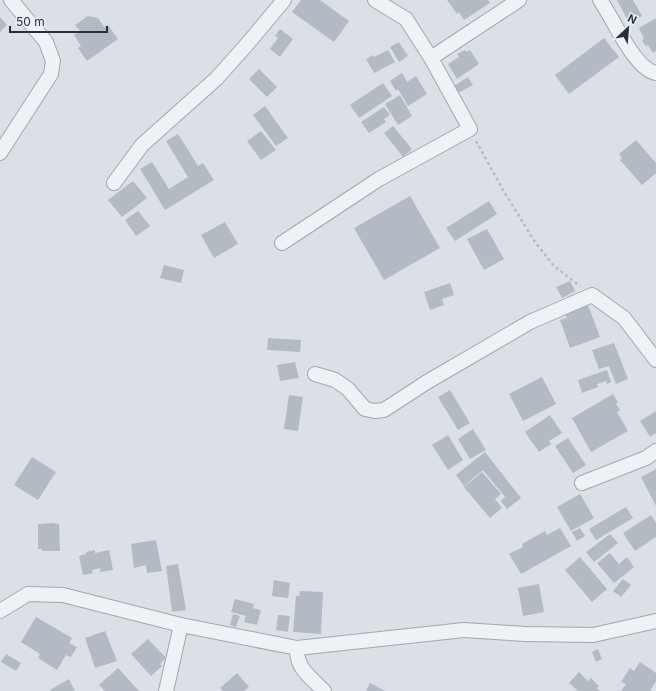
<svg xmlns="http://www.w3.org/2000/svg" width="656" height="691" viewBox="0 0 656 691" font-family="Inter,sans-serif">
<rect width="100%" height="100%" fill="#dbe0e6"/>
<g fill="#b3bac3">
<polygon points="301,0 320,0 349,21 334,42 292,12"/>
<polygon points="447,0 488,0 490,3 464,20 459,12 457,14"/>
<polygon points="617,0 633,0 642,16 629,23"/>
<polygon points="88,16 98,18 104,27 108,25 118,39 87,61 78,48 81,46 74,35 80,31 75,25"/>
<polygon points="0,17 7,25 0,32"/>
<polygon points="656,18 656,51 653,53 648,45 646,46 642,40 644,39 639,28"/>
<polygon points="280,29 293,39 280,57 270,49 278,38 275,36"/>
<polygon points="604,38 619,57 569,94 555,75"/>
<polygon points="399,42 408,56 399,62 390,47"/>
<polygon points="388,50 395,62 374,73 366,59 373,55 374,57"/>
<polygon points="465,50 466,52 470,50 479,64 457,79 448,64 459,57 457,54"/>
<polygon points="259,69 277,87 267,97 249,79"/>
<polygon points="402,73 407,82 416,76 427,94 408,106 398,89 396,91 390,81"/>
<polygon points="468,77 473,85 458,93 454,86"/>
<polygon points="383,83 392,96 359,118 350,105"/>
<polygon points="400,95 412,116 398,125 385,104"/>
<polygon points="265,106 288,138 276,146 253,115"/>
<polygon points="384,107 390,115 384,119 386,122 369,133 361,122"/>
<polygon points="393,126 412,149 403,157 384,133"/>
<polygon points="261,131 276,150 261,160 247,141"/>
<polygon points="178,134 198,166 203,163 214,180 165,210 140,169 152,162 169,189 188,177 166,141"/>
<polygon points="636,140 656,163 656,173 642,185 620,160 622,158 619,154"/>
<polygon points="133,181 147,198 122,217 108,200"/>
<polygon points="410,196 440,248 384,280 354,228"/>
<polygon points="489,201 497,214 455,241 446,228"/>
<polygon points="138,211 150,226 136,236 125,220"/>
<polygon points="225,222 238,244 214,258 201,235"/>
<polygon points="487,229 504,259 484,270 467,239"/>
<polygon points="164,265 184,270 181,283 160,278"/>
<polygon points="570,281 575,291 562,298 556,287"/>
<polygon points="450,283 454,295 442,299 444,305 430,310 424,292"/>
<polygon points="588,305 600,337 570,348 560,320 567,318 565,313"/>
<polygon points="268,338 301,340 300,352 267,350"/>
<polygon points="614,343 628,379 616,384 609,366 599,369 592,350"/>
<polygon points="295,362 299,378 280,381 277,365"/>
<polygon points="607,370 611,382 607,384 606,381 597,384 598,387 582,393 578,380"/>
<polygon points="542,377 556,404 523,421 509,394"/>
<polygon points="450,390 470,423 458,430 438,397"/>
<polygon points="613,394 618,402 616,404 620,410 617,412 628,431 591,452 572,418"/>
<polygon points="289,395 303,397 298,431 284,429"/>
<polygon points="656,411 656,433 650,437 640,421"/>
<polygon points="550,415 562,433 549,441 551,444 539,452 525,432"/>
<polygon points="473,429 486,450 470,459 458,439"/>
<polygon points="448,435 463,460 448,470 432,445"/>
<polygon points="568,438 586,465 573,473 555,446"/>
<polygon points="485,452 521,498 507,509 501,501 505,497 483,470 464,486 456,475"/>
<polygon points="32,457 56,472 38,500 14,485"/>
<polygon points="656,469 656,506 641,477"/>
<polygon points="482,472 501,494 495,499 502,508 490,518 464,487"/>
<polygon points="580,494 594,518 571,531 557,507"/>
<polygon points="626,507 633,518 596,540 589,529"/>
<polygon points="651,515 656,523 656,537 635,551 623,533"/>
<polygon points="52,523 59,524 60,551 42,551 42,549 38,549 38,524"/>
<polygon points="560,528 571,546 521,574 509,554 523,547 522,544 545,531 547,535"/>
<polygon points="580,528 585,536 577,541 572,532"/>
<polygon points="610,534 618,543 594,562 586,552"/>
<polygon points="156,540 162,571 147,573 146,565 134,568 131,544"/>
<polygon points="95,550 95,553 109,550 113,570 100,572 100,568 92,570 93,573 83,575 79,556 86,554 86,552"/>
<polygon points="610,553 619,564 627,557 634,567 614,583 597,563"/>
<polygon points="580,557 607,589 592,602 565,570"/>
<polygon points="178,564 186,610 172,612 166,566"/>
<polygon points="623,579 631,585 621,597 613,591"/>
<polygon points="274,580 290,583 288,598 272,596"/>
<polygon points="539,584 544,612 523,616 518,588"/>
<polygon points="300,591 323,592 321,634 293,632 296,596 299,596"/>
<polygon points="235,599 254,604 253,608 261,610 257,625 244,622 246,616 231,612"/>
<polygon points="233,614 240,616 236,627 230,625"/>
<polygon points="278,615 290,616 288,632 276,630"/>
<polygon points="36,617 72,638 69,643 77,647 71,657 66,655 57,670 38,658 40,654 21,642"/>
<polygon points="105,631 117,661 95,668 85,638"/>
<polygon points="148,639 166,658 160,664 162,666 151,676 131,654"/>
<polygon points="598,649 602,659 596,662 592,652"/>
<polygon points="6,654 21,663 16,671 1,662"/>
<polygon points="640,662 656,673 656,681 650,691 621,691 626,684 621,682 630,668 634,671"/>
<polygon points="118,668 139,691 105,691 99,685"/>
<polygon points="579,672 588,681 591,678 599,686 597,688 600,691 578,691 569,683"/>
<polygon points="237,673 249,687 244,691 223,691 220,688"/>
<polygon points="69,679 75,691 51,691 50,690"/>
<polygon points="370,683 385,691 366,691"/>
</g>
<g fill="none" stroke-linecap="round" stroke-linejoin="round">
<g stroke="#a1a7b0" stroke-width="16">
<g id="minor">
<path d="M600,0C613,18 635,70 656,73"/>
<polyline points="431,58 519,0"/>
<polyline points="0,153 51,74 53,61 46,42 11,0"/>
<polyline points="114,183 142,145 217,78 249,42 284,0"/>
<polyline points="282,243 379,179 470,129 431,58 406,19 375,0"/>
<polyline points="315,374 335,380 348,389 365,409 375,411 384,410 427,382 530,322 592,295 624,318 656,360"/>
<polyline points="582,483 646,458 656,451"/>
<polyline points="0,611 28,594 63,595 181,625 297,648 464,630 525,634 593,635 656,621"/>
<path d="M297,648C296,668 310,677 324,691"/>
<polyline points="166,691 181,625"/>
</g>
</g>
<polyline stroke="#b6bbc1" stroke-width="2.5" stroke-dasharray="3 3" stroke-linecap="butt" points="476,141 503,190 535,242 554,266 580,286"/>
<use href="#minor" stroke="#eef1f5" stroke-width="14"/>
</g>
<g transform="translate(628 28) rotate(26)" stroke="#ebeff4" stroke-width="3" paint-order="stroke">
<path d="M0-3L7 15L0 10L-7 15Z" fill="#252f3d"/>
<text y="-6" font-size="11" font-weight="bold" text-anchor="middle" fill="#252f3d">N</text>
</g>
<path d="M10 26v6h97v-6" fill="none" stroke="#252f3d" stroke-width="2"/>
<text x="16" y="26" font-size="12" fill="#252f3d" stroke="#ebeff4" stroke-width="3" paint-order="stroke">50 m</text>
</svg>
